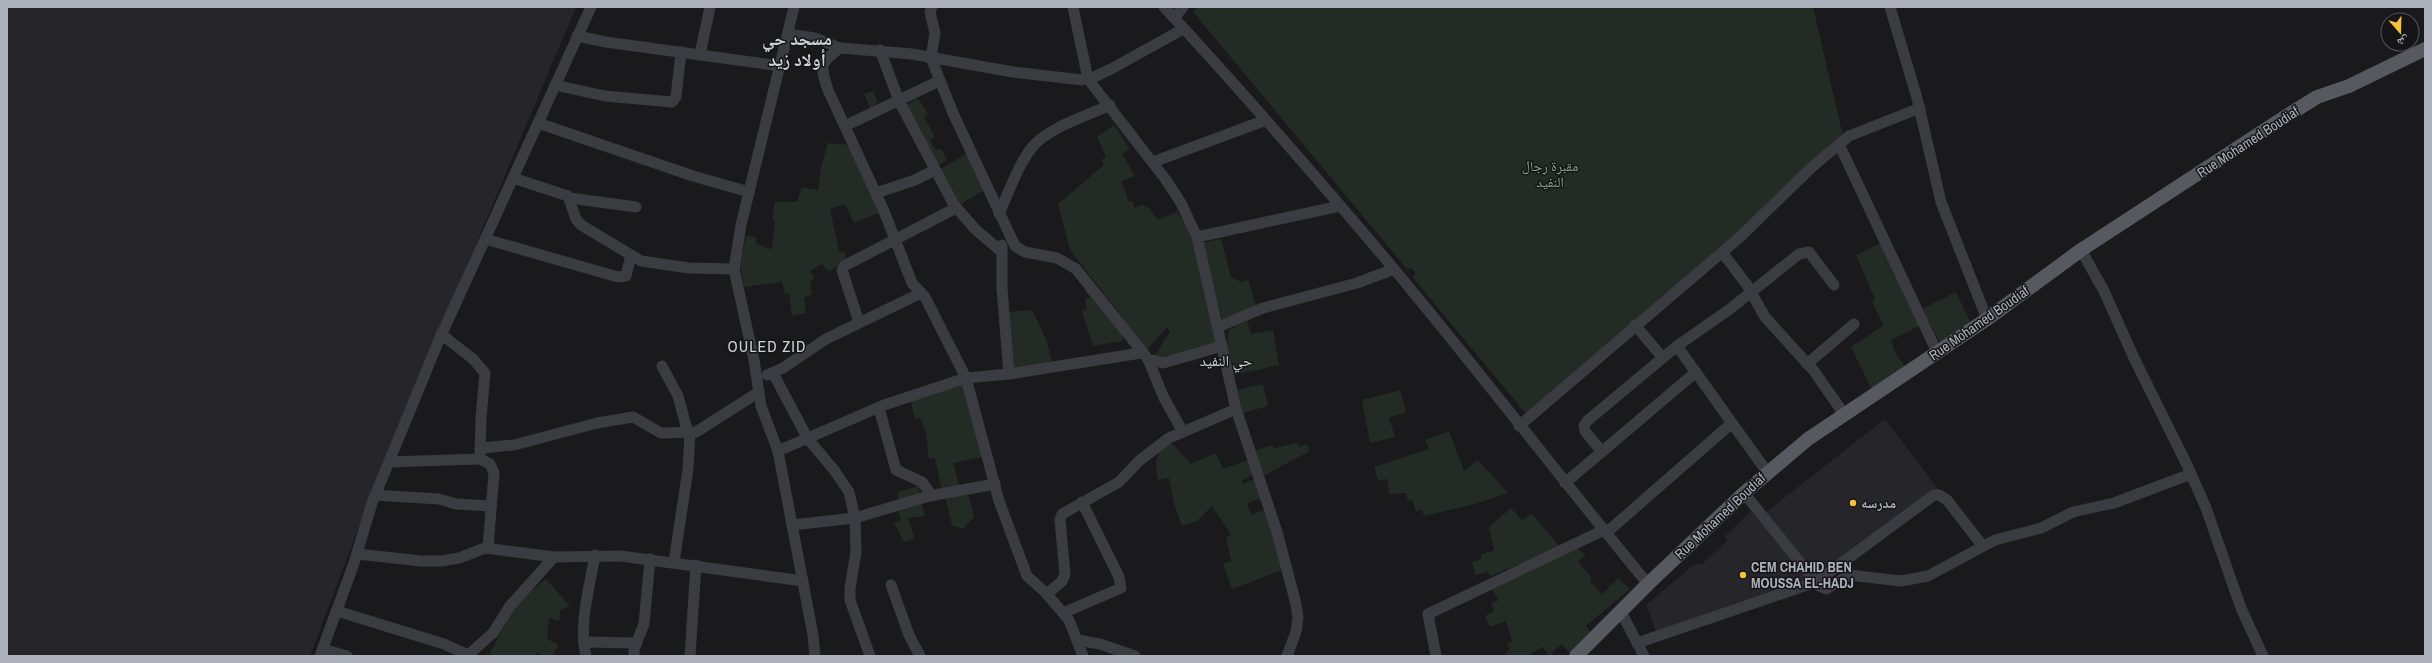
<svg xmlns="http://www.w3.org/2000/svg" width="2432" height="663" viewBox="0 0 2432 663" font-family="'Archivo Narrow','Noto Naskh Arabic',sans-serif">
<rect width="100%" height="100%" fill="#1a1a1d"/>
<g fill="#26262a">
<polygon points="7,7 576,7 379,474 310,656 7,656"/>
<polygon points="1885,419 1942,494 1820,582 1765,513"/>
<polygon points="1751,511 1812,586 1659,638 1646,605 1695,564 1702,564 1727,541 1725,536"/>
</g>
<g fill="#222b24">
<polygon points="1198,7 1813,7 1843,136 1804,167 1745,228 1527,415 1413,278 1415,272 1411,268 1407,269 1193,12"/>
<polygon points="873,91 878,103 870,108 864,94"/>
<polygon points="918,98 928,114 924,117 935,137 930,140 936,150 941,149 947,160 936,167 905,105"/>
<path d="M1114,125L1130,149L1122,154L1135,176L1121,181L1129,202L1132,201L1135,208L1141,205L1147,206L1158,220L1177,212L1192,235L1218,344C1202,366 1177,365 1154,356L1170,332L1167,327L1145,352L1119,313L1070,250L1058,204L1104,165L1102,160L1106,156L1097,137Z"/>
<polygon points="828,143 848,145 881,212 854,223 845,204 830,209 839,251 844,252 847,258 829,272 822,264 810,271 814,277 810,284 812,294 804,298 806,313 792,316 789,293 785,294 782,282 744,287 740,265 746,236 757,237 756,243 769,249 772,248 775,221 772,218 775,202 797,202 802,187 818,190 822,163"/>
<polygon points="967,153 986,189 958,206 938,171"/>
<polygon points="1221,239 1231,277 1241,282 1248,280 1256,306 1223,322 1201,243"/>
<polygon points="1881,243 1921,325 1891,340 1896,355 1906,367 1872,390 1851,347 1884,325 1872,303 1875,299 1856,255"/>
<polygon points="1087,289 1121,331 1123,341 1093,346 1082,311 1087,309 1085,300 1090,297 1085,291"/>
<polygon points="1956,292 1971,324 1941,344 1922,309"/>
<polygon points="1032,310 1047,341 1052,364 1014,371 1007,312"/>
<polygon points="1247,320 1251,334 1273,330 1279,365 1235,375 1227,344 1229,330"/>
<polygon points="966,384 983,457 953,463 960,488 942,490 935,458 929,459 926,432 920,418 915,419 910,398"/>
<polygon points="1263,384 1268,406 1243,413 1237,390"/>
<polygon points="1400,390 1406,412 1389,418 1395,437 1370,443 1362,400"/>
<polygon points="1449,431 1464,471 1478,460 1508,493 1475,504 1424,516 1422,510 1416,511 1412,499 1408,501 1406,493 1389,494 1387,479 1378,480 1374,467 1429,449 1425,440"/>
<path d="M1165,443L1173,444L1191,464L1216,453L1223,469L1250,459L1255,472L1242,481L1243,484L1254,479L1262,498L1247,503L1251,515L1266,509L1283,570L1232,589L1223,564L1231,561L1226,537L1231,535L1212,506L1197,521L1182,526L1174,504L1169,478L1158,480C1155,466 1155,455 1165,443Z"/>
<polygon points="1297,443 1299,447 1307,444 1310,451 1263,476 1254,451 1273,445 1274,448"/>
<polygon points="918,486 925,516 908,518 915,539 904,542 894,523 901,520 898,510 898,492"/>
<polygon points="968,493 974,517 963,529 952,525 945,496"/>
<polygon points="1511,508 1522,520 1532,514 1561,548 1490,576 1488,572 1476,575 1472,562 1481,559 1481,555 1494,550 1489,527"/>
<polygon points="1575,546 1585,555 1578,562 1592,578 1590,581 1602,594 1618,578 1630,589 1586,626 1595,637 1572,656 1562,644 1551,653 1554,656 1550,656 1542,647 1530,654 1530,656 1507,656 1506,652 1510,650 1507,644 1512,641 1506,621 1490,627 1485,616 1494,611 1491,603 1499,600 1490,587 1564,551 1566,555"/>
<polygon points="546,579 570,606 560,610 559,621 549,618 547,639 559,645 552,656 543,656 538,652 535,656 492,656 490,653 510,614 522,598"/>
</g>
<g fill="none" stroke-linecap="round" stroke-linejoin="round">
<g stroke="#3b3c42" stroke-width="11">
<polyline points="794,7 741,225 734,269 754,360 761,406 778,451 813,635 815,656"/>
<polyline points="932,7 930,12 935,33 931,58 953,113 1015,246 1025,252 1057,258 1076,269 1148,359 1163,363 1222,346"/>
<polyline points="1073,7 1088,79 1166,180 1181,203 1197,237 1236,409 1277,532 1296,604 1298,618 1296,632 1287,656"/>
<path d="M1164,7C1243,92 1319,180 1394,269C1480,372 1562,480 1648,584"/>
<polyline points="1890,7 1917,98 1941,202 1987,319"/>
<polyline points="1174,18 1183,7"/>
<polyline points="788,34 815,38 840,48 912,54 1013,72 1082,80 1094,77 1113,68 1183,29"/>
<polyline points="577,36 606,42 780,66"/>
<path d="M840,48C819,64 820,65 828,90L884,211L912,283L925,297L966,378L999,501L1027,576L1045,592L1069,620L1083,656"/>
<polyline points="880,50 899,101 954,205 976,230 1002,252"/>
<polyline points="700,54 710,7"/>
<polyline points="555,85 605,96 672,102 676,97 681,52"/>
<polyline points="538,123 693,176 749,192"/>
<polyline points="845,126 939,81"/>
<polyline points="1839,144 1937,352"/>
<polyline points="1153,162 1266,120"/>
<polyline points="513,178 568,196 576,219 581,225 641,261 689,268 734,269"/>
<polyline points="876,193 915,180 935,170"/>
<polyline points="570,198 636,207"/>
<path d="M999,214C1008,194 1020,159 1036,143C1055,125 1087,116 1110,105"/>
<polyline points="1197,237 1340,206"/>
<polyline points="485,239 618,277 626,276 631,255"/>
<polyline points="1002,245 1002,288 1009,374"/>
<polyline points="2081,250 2104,291 2134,358 2187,465 2206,508 2241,608 2263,656"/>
<polyline points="1722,252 1747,285 1765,317 1814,371 1844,414"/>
<polyline points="859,322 842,270 844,266 956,208"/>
<polyline points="1635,325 1663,358"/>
<polyline points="1218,327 1263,308 1357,283 1394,269"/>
<polyline points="1677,346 1767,472"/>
<polyline points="1148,359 1163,396 1183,432"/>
<polyline points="1807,364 1854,324"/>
<polyline points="662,366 678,396 688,433"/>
<polyline points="773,373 808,439 834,470 849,492 855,518 856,552 850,588 850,600 870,656"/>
<polyline points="767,375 783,368 826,339 921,293"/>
<polyline points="879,408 896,470 922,482 932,496"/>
<polyline points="1519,426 1740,237 1812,167 1849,136 1920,108"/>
<polyline points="480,448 514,445 597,423 633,417 661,433 696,432 759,392"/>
<polyline points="778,451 884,405 966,378 1009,374 1141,353"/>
<polyline points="1602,452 1585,431 1584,426 1587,421 1677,346 1730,309 1799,254 1809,252 1834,285"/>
<polyline points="480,459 490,464 494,473 488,548"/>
<polyline points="389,462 480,459 481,418 485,373 473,359 441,334"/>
<polyline points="1565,483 1696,372"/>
<polyline points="1744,493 1819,586 1826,589 1849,575 1901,581 1928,576 1995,540 2041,528 2073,512 2114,503 2191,474"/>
<polyline points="375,495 439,499 456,504 491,506"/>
<polyline points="792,525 855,518 929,496 995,484"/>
<polyline points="1606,533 1732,423"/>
<polyline points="357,554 421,561 441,561 459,558 485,548 554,557"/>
<polyline points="674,562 688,469 690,433"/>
<polyline points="891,585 909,635 920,656"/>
<polyline points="1047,594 1062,581 1065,574 1060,520 1062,514 1119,482 1140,460 1169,438 1236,409"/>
<polyline points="337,611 444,644 471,656"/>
<polyline points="1621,612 1644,656"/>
<polyline points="1063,613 1121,588 1119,577 1082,502"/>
<polyline points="1077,640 1100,644 1135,656"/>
<polyline points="584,642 637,643"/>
<polyline points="1637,643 1816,582 1934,495 1939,495 1947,500 1982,545"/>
<polyline points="323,649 347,656"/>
<polyline points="320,656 354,563 372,503 439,340 591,7"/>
<polyline points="467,656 493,633 510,606 554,557 621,556 803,581"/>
<path d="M586,656C578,625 590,586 595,555"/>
<polyline points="634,656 634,649 644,624 650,559"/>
<polyline points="690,656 696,565"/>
<polyline points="1436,656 1428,614 1604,530"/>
</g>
<polyline stroke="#575961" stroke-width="14" points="1576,656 1648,584 1744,493 1808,439 1987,319 2081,250 2277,122 2317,97 2349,86 2425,49"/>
</g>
<g fill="#f5c13a" stroke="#151518" stroke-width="1.5">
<circle cx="1853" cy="503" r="4"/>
<circle cx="1743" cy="575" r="4"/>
</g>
<g text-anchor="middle" stroke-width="3" stroke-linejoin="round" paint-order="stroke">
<g font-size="14" fill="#adb1bc" stroke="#151518">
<text transform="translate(2248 142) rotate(-33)" y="5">Rue Mohamed Boudiaf</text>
<text transform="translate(1979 323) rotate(-35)" y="5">Rue Mohamed Boudiaf</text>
<text transform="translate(1720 516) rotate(-43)" y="5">Rue Mohamed Boudiaf</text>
</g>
<g font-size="14" fill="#84a788" stroke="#151518">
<text x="1550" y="171">مقبرة رجال<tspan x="1550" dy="16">النفيد</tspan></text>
</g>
<g font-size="14" font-weight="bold" fill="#adb1bc" stroke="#151518" text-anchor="start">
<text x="1861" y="508">مدرسه</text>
<text x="1751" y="572">CEM CHAHID BEN<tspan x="1751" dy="16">MOUSSA EL-HADJ</tspan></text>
</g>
<g font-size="15" fill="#ced0d8" stroke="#151518">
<text x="1226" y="366">حي النفيد</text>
</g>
<g font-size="16" letter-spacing="1" fill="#ced0d8" stroke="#151518">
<text x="767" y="352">OULED ZID</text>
</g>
<g font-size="18" font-weight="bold" fill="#ced0d8" stroke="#151518">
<text x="797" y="45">مسجد حي<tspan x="797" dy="21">أولاد زيد</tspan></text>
</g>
</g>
<rect width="2432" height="663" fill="none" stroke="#adb1bc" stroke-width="16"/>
<g transform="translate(2400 32) rotate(160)"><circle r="19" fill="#151518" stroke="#52535a"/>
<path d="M0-3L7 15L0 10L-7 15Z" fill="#f5c13a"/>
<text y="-6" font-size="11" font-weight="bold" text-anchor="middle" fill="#adb1bc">ش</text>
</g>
</svg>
